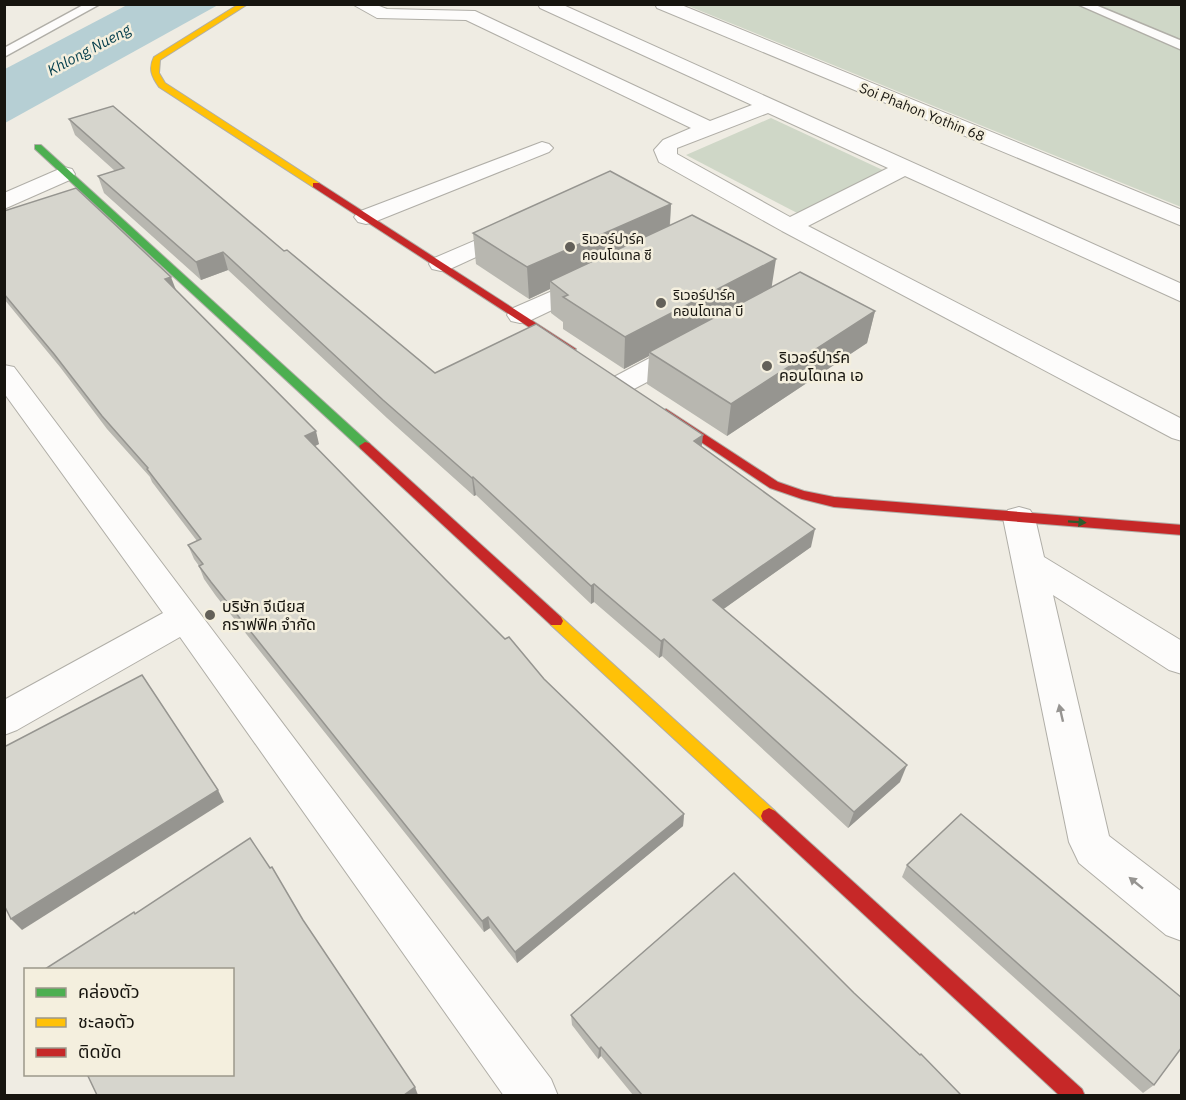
<svg xmlns="http://www.w3.org/2000/svg" width="1186" height="1100" viewBox="0 0 1186 1100" font-family="'IBM Plex Sans','Noto Sans Thai',sans-serif">
<rect width="100%" height="100%" fill="#efece3"/>
<g fill="#cfd7c7">
<polygon points="686,5 1181,5 1181,207"/>
<polygon points="771,118 887,172 801,215 686,155"/>
</g>
<polygon fill="#b6cfd4" points="127,5 218,5 5,123 5,69"/>
<g fill="none" stroke-linecap="round" stroke-linejoin="round">
<g stroke="#b0aea7" stroke-width="3">
<g id="lane">
<polygon points="85,4 100,4 4,57 4,48"/>
<polygon points="1077,4 1093,4 1182,41 1182,50"/>
</g>
</g>
<g stroke="#b0aea7" stroke-width="2">
<g id="street">
<path d="M352,4H374L387,9L475,11L710,121L752,105L540,8L538,4H561L1182,284V302L905,176L808,226L1182,419V441L1172,438L782,231L659,162L654,150L663,140L691,128L466,20L377,18ZM768,113L888,168L790,217L677,154V148Z"/>
<polygon points="655,4 679,4 1182,210 1182,226 657,8"/>
<polygon points="542,142 549,144 553,148 549,152 374,222 366,224 358,222 354,217 358,212"/>
<polygon points="64,167 72,169 75,174 72,179 4,209 4,193"/>
<polygon points="516,223 524,225 528,230 524,235 450,269 441,271 432,269 429,264 432,259"/>
<polygon points="589,275 598,278 602,283 598,288 529,321 520,323 511,321 507,315 511,309"/>
<polygon points="686,342 696,344 700,350 696,356 632,390 622,393 612,390 608,384 612,378 676,344"/>
<polygon points="4,365 14,367 551,1079 558,1096 504,1096 180,637 17,730 4,735 4,700 163,613 4,393"/>
<polygon points="1019,507 1030,510 1035,518 1044,557 1182,641 1182,674 1169,670 1053,595 1109,836 1182,892 1182,941 1166,935 1079,863 1069,842 1003,518 1008,510"/>
</g>
</g>
<g stroke="#b0aea7" stroke-width="2">
<polygon id="fast" points="35,145 41,145 369,443 371,446 369,449 361,449 35,149"/>
</g>
<g stroke="#b0aea7" stroke-width="2">
<g id="slow">
<path d="M239,4H248L160,60L159,73L165,83L319,183V187H313L159,87C152,77 148,69 154,57Z"/>
<polygon points="556,615 561,617 775,811 777,816 775,821 769,824 763,821 551,625 549,621 551,617"/>
</g>
</g>
<g stroke="#b0aea7" stroke-width="2">
<g id="jam">
<polygon points="313,183 319,183 576,349 570,352 566,351 313,187"/>
<polygon points="666,409 778,482 804,491 834,497 1182,525 1182,535 834,507 802,499 770,488 662,416 660,413"/>
<polygon points="365,442 369,443 561,617 563,621 561,625 551,625 361,449 359,446"/>
<polygon points="769,808 775,811 1082,1089 1085,1096 1060,1096 763,821 761,816 763,811"/>
</g>
</g>
<use href="#lane" fill="#fdfcfb" fill-rule="evenodd"/>
<use href="#street" fill="#fdfcfb" fill-rule="evenodd"/>
<use href="#fast" fill="#4caf50" fill-rule="evenodd"/>
<use href="#slow" fill="#ffc107" fill-rule="evenodd"/>
<use href="#jam" fill="#c62828" fill-rule="evenodd"/>
</g>
<g fill="#b8b7b0">
<polygon points="69,119 284,251 435,373 701,446 811,547 723,609 900,782 848,828 662,656 659,658 594,602 591,604 476,495 474,496 387,418 228,270 201,280 104,193 98,176 115,171 75,135"/>
<polygon points="671,204 670,226 772,286 875,311 867,343 727,436 647,384 649,356 624,369 563,329 563,322 551,313 550,289 529,299 476,264 473,233"/>
<polygon points="4,211 176,290 319,444 315,446 446,580 544,679 684,814 683,826 517,963 490,928 484,932 216,596 204,579 199,566 194,559 188,545 197,541 152,482 150,477 107,429 60,367 4,299"/>
<polygon points="907,865 1154,1085 1143,1093 902,877"/>
<polygon points="854,993 961,1095 633,1095 601,1056 598,1059 572,1025 571,1015"/>
</g>
<g fill="#969590">
<polygon points="671,204 669,235 550,281 550,289 529,299 527,267"/>
<polygon points="223,252 228,270 201,280 196,262"/>
<polygon points="776,259 771,291 649,352 649,356 624,369 625,337"/>
<polygon points="171,277 176,290 165,279"/>
<polygon points="875,311 867,343 727,436 731,404"/>
<polygon points="316,431 319,444 309,449 305,436"/>
<polygon points="703,435 701,453 694,441"/>
<polygon points="473,477 476,495 474,496 472,478"/>
<polygon points="815,529 811,547 711,618 713,600"/>
<polygon points="594,584 594,602 591,604 591,586"/>
<polygon points="664,639 662,656 659,658 661,641"/>
<polygon points="907,765 900,782 848,828 854,812"/>
<polygon points="218,790 224,802 22,930 11,919"/>
<polygon points="684,814 683,826 517,963 515,952"/>
<polygon points="488,917 490,928 484,932 482,921"/>
<polygon points="601,1047 601,1056 598,1059 599,1049"/>
<polygon points="415,1087 418,1095 404,1095"/>
</g>
<g fill="#d6d5cd" stroke="#969590" stroke-width="1.5">
<polygon points="113,106 284,251 287,250 435,373 536,324 703,435 694,441 815,529 713,600 907,765 854,812 664,639 661,641 594,584 591,586 473,477 472,478 383,400 223,252 196,262 98,176 124,168 69,119"/>
<polygon points="610,171 671,204 527,267 473,233"/>
<polygon points="76,188 171,277 165,279 316,431 305,436 446,580 505,639 509,637 544,679 684,814 515,952 488,917 482,921 211,582 199,566 203,564 188,545 201,539 147,469 148,468 102,416 54,354 4,294 4,211"/>
<polygon points="692,215 776,259 625,337 563,297 568,295 550,281"/>
<polygon points="800,272 875,311 731,404 649,352"/>
<polygon points="142,675 218,790 11,919 4,905 4,747"/>
<polygon points="961,814 1182,998 1182,1047 1154,1085 907,865"/>
<polygon points="250,838 270,868 272,867 303,920 415,1087 404,1095 97,1095 87,1074 232,1074 232,969 45,969 134,912 135,914"/>
<polygon points="734,873 854,993 920,1055 921,1054 961,1095 642,1095 601,1047 599,1049 571,1015"/>
</g>
<defs><path id="oneway-solid" d="M-6-.8H1V-3.2L6.5 0L1 3.2V.8H-6Z" transform="scale(1.5)"/></defs>
<use fill="#2f5a2c" href="#oneway-solid" transform="translate(1077 522) rotate(4)"/>
<g fill="#969491">
<use href="#oneway-solid" transform="translate(1061 713) rotate(-103)"/>
<use href="#oneway-solid" transform="translate(1136 883) rotate(-141)"/>
</g>
<g fill="#636059" stroke="#f4efde" stroke-width="2">
<circle cx="570" cy="247" r="6"/>
<circle cx="661" cy="303" r="6"/>
<circle cx="767" cy="366" r="6"/>
<circle cx="210" cy="615" r="6"/>
</g>
<g text-anchor="middle" stroke-width="5" stroke-linejoin="round" paint-order="stroke">
<g font-size="14" fill="#17150f" stroke="#f4efde">
<text transform="translate(922 112) rotate(22)" y="5">Soi Phahon Yothin 68</text>
</g>
<g font-size="14" fill="#17150f" stroke="#f4efde" text-anchor="start">
<text x="582" y="244">ริเวอร์ปาร์ค<tspan x="582" dy="16">คอนโดเทล ซี</tspan></text>
<text x="673" y="300">ริเวอร์ปาร์ค<tspan x="673" dy="16">คอนโดเทล บี</tspan></text>
</g>
<g font-size="15" font-style="italic" fill="#043e4c" stroke="#f4efde">
<text transform="translate(89 50) rotate(-28)" y="5">Khlong Nueng</text>
</g>
<g font-size="16" fill="#17150f" stroke="#f4efde" text-anchor="start">
<text x="779" y="363">ริเวอร์ปาร์ค<tspan x="779" dy="18">คอนโดเทล เอ</tspan></text>
<text x="222" y="612">บริษัท จีเนียส<tspan x="222" dy="18">กราฟฟิค จำกัด</tspan></text>
</g>
</g>
<rect width="1186" height="1100" fill="none" stroke="#17150f" stroke-width="12"/>
<rect x="24" y="968" width="210" height="108" fill="#f4efde" stroke="#9c988b" stroke-width="1.5"/>
<rect x="36" y="988" width="30" height="9" fill="#4caf50" stroke="#9c988b" stroke-width="1.5"/>
<text x="78" y="998" font-size="18" fill="#17150f">คล่องตัว</text>
<rect x="36" y="1018" width="30" height="9" fill="#ffc107" stroke="#9c988b" stroke-width="1.5"/>
<text x="78" y="1028" font-size="18" fill="#17150f">ชะลอตัว</text>
<rect x="36" y="1048" width="30" height="9" fill="#c62828" stroke="#9c988b" stroke-width="1.5"/>
<text x="78" y="1058" font-size="18" fill="#17150f">ติดขัด</text>
</svg>
